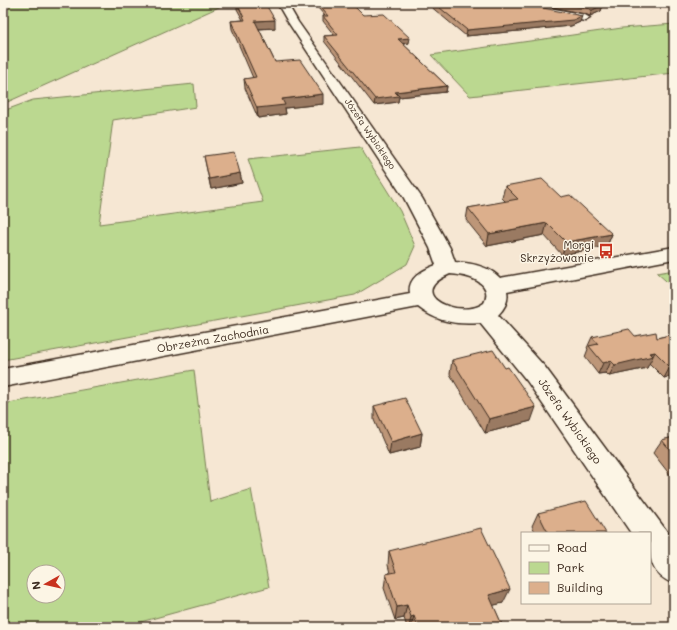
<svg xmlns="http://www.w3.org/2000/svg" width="677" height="630" viewBox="0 0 677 630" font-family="Mali,sans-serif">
<rect width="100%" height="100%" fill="#f6e7d3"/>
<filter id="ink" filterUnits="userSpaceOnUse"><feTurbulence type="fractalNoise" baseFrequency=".025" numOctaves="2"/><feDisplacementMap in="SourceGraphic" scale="8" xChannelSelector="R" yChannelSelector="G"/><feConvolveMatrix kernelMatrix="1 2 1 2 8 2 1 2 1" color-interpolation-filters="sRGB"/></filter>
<g filter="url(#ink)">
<g fill="#bbd890" stroke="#7b8157" fill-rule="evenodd">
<polygon points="3,3 228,3 3,104"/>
<polygon points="674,24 674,73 470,96 431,55 622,28"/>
<polygon points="194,84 196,107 113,120 99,224 263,202 248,159 360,147 400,211 415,246 407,264 355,295 3,360 3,111 33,100"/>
<polygon points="674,270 674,288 657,273"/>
<path d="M194,370L210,502L251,489L269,587L122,627H3V404ZM34,572H58V596H34Z"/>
</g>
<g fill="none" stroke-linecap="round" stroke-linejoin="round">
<g stroke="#3b2a1e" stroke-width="3">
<g id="street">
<polygon points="280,3 316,3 311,6 283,8 280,7 278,5"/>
<polygon points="507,3 526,3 585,15 590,18 585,21 512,6"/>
</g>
</g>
<g stroke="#3b2a1e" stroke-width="3">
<path id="secondary" d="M277,3H287L298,22L422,198L450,248L455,262C471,263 489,266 500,278L674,247V259L507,291C509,300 505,308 498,315L545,367L674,541V584C648,573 650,557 650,533H631L527,381L480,323C457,325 437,322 418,307L3,387V369L410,294C407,278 423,270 436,265L430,248L404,198L288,22ZM450,274C465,275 495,281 484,303C462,320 401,295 450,274Z"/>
</g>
<use href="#street" fill="#fcf5e5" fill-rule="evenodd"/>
<use href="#secondary" fill="#fcf5e5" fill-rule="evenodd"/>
</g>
<g fill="#bd9678" stroke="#3b2a1e">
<polygon points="237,3 265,3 275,28 259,29 275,62 323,104 285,108 286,114 258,118 245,88 244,79 253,78 232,29 231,21 243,20 237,9"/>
<polygon points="429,3 519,3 580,22 571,26 466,36 429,5"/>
<polygon points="534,3 594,3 603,5 601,11 590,16 585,14"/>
<polygon points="318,4 363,15 409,43 403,44 447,86 446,92 399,97 398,102 374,105 324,41 324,36 334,35 323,21 323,16 325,16 318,8"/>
<polygon points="204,156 240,173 242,183 211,189"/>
<polygon points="505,186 561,197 612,234 607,246 562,255 544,235 487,246 466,220 468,208 506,202 502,198"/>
<polygon points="674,334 674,375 664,378 649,363 647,368 609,376 606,373 598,374 585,357 588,349 587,348 592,337 657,338"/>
<polygon points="452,360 531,421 485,433 450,374"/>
<polygon points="374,406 422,433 420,447 389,455 374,420"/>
<polygon points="674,437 674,480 653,453 662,440"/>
<polygon points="538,513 606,533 536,533 532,526"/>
<polygon points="389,551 503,603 493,605 503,627 407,627 404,618 395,620 384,588 386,574 390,573 388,565"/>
</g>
<g fill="#9a7a62" stroke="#3b2a1e">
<polygon points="603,5 601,11 590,16 592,10"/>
<polygon points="582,16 580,22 571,26 466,36 467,30"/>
<polygon points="275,20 275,28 256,29 255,21"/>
<polygon points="410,38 409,43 397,44 398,39"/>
<polygon points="447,86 446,92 399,97 398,102 374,105 375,99 395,92"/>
<polygon points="323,94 323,104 285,108 286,114 258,118 257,108 282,99"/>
<polygon points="240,173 242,183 211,189 209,179"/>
<polygon points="547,223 544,235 487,246 489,234"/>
<polygon points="612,234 607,246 562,255 566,242"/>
<polygon points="655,352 647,368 609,376 615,365"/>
<polygon points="611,361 606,373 598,374 603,363"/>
<polygon points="674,366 674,375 664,378 670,367"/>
<polygon points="536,407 531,421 485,433 489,419"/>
<polygon points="422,433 420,447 389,455 391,442"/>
<polygon points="510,589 503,603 483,608 489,595"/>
<polygon points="407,605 404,618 395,620 397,607"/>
<polygon points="414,616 411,627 409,627 411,617"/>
</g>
<g fill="#dcaf8c" stroke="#3b2a1e">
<polygon points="237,3 265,3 275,20 255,21 275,62 300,60 323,94 282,99 285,105 257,108 244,79 256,77 231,21 245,20"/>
<polygon points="326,3 351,3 363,15 384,14 410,38 398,39 447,86 395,92 399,96 375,99 324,36 338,35 323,16 328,16 318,4"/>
<polygon points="434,3 519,3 582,16 573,20 467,30"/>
<polygon points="563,3 594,3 603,5 592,10 587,8"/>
<polygon points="234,152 240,173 209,179 204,156"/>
<polygon points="542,179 561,197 570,195 612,234 566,242 547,223 489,234 468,208 518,199 505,186"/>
<polygon points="629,329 635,336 656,332 657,338 674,334 674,366 670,367 655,352 650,353 653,356 615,365 611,361 603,363 589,346 598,344 592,337"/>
<polygon points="493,350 505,368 508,367 536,407 489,419 452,360"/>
<polygon points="405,398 422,433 391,442 374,406"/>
<polygon points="674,437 674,455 662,440"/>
<polygon points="586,501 606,533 548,533 538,513"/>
<polygon points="481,528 510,589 489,595 503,627 418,627 414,616 411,617 407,605 397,607 386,574 396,572 389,551"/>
</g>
</g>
<defs>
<g id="bus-bare" transform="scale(1.2)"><path d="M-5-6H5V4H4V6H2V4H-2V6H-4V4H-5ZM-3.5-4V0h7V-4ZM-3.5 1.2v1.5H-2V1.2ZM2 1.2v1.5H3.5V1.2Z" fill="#c8321e" stroke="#fcf5e5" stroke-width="2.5" paint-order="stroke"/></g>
</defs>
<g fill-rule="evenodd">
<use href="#bus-bare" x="606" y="251"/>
</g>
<g text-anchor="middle" stroke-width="3" stroke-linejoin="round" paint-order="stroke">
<g font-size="9" fill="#3b2a1e" stroke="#fcf5e5">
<text transform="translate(370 134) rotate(56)" y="3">Józefa Wybickiego</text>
</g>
<g font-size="11" fill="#3b2a1e" stroke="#fcf5e5" text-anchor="end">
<text x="594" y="249">Morgi<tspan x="594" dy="13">Skrzyżowanie</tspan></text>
</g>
<g font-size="11" fill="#3b2a1e" stroke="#fcf5e5">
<text transform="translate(213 339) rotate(-10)" y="4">Obrzeżna Zachodnia</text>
<text transform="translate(570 421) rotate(55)" y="4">Józefa Wybickiego</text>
</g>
</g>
<rect width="677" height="630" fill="none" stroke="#fcf5e5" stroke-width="16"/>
<rect x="8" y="8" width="661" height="614" fill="none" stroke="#3b2a1e" stroke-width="1.5" filter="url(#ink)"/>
<rect x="521" y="532" width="130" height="72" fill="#fcf5e5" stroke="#afa495"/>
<rect x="529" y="545" width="20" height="6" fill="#fcf5e5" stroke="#afa495"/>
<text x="557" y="552" font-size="12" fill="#3b2a1e">Road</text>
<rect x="529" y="562" width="20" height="12" fill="#bbd890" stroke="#afa495"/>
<text x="557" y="572" font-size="12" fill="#3b2a1e">Park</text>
<rect x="529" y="582" width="20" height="12" fill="#dcaf8c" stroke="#afa495"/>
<text x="557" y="592" font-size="12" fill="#3b2a1e">Building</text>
<g transform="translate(46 584) rotate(262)"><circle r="19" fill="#fcf5e5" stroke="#afa495"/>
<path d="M0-3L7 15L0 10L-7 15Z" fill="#c8321e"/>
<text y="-6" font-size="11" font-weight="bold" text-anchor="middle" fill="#3b2a1e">N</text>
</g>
</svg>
